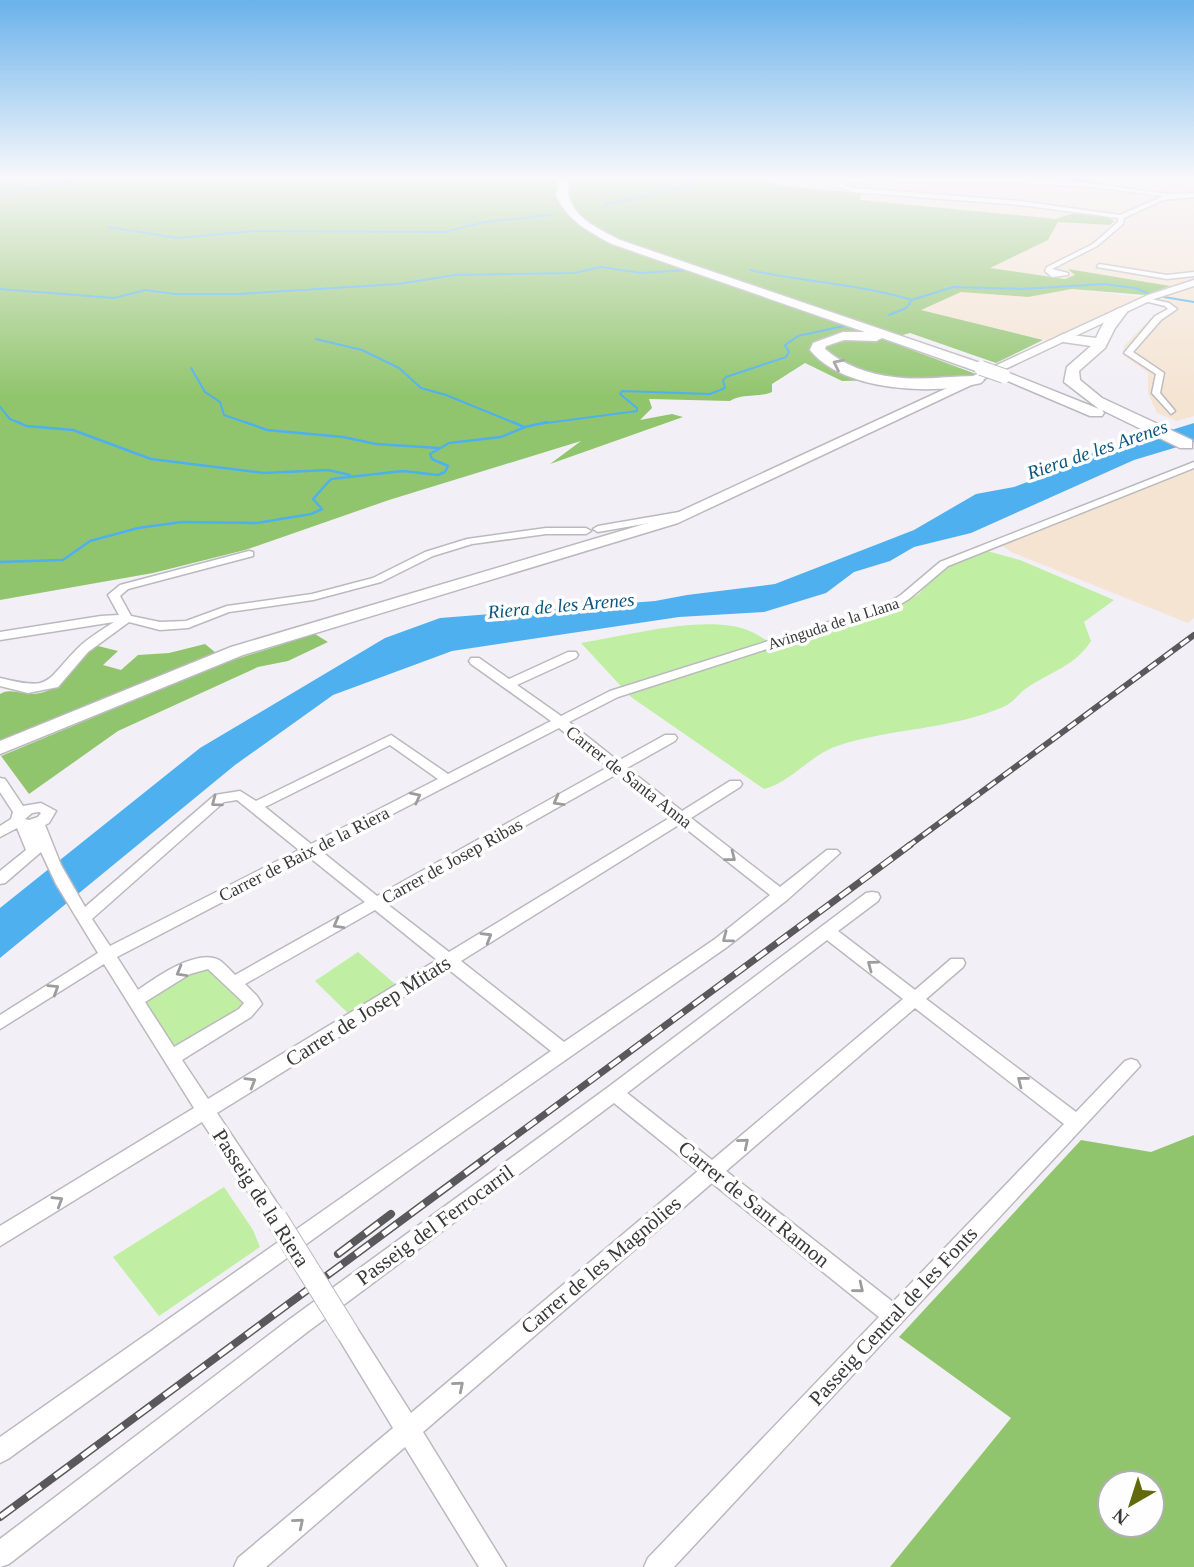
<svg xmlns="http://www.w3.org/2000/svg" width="1194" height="1567" viewBox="0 0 1194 1567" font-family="'Times New Roman',serif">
<rect width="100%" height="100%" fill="#f2f0f6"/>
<g fill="#f5e4d2">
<polygon points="772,176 1015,179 1089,184 1095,180 1077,176 1194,176 1194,416 1177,421 1157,413 1148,393 1148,373 1123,355 1124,346 1150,319 1166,309 1159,305 1131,301 1050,341 920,310 961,292 1028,297 1072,289 1161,299 1183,290 1082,273 1065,279 989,268 1048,240 1058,222 1110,225 1074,212 1056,219 859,200 861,194 784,187 763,181 765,177"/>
<polygon points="1194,468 1194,618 1188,623 1011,552 1001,545"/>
</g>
<g fill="#c0eea2">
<path d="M987,551L1020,560L1114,600L1084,622L1091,641C1076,665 1051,672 1028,687C1019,693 1014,702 1003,707C950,730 891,728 837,746C810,755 792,782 764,789L631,697L581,643C625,636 688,619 732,626C748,628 762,637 776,647L899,606L919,594L941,569Z"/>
<polygon points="358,952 402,990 354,1019 315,981"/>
<polygon points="201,962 251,1000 171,1058 135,1000"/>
<polygon points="224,1187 253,1230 260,1247 159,1316 113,1257"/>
</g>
<g fill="#91c56d" fill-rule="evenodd">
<path d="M0,176H680L690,178L772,176L765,177L763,181C796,190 828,189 861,193L860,200L1056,219C1075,211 1097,210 1114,221L1110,225L1058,222L1048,240L990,268L1065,279L1075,275L1068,269L1170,286L1145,295L1072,289L1028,297L961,292L921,310L1043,340L996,363L910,333L885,340L976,374L970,378L842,381L805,363L772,384V392C757,398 743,393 730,401L649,399L652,408L640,420L672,414L683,417L550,464L581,441L389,500L245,550L153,573L0,600Z"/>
<polygon points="840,176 1077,176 1096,180 1089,184 987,177"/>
<polygon points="315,634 328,642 288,661 258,667 118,731 29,794 1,756 221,664"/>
<path d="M205,644L216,653L0,741V694C10,688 20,694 32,694C62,693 75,666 94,645L118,651L103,665L121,670L138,655L169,653Z"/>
<path d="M1194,1135V1567H890L1011,1418L899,1337L1081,1140L1151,1152ZM1110,1483H1152V1525H1110Z"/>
</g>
<polygon fill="#4eb0ef" points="1194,423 1194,442 1134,460 971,533 914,547 890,561 854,572 826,593 764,612 679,617 452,651 333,695 235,765 0,958 0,908 200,748 385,638 440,618 655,601 687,595 775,584 914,530 976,494 1014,487 1059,470 1089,453 1120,446"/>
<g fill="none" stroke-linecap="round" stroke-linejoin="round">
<g stroke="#4eb0ef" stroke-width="2">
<polyline points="911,176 921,176"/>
<polyline points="1025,176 1088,180"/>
<polyline points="684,186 694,181 743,176"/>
<polyline points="0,196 12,191 120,176"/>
<polyline points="605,205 680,188"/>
<polyline points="108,227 178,238 253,231 445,232 485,222 551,215"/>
<path d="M750,270C803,282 860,284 912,300"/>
<polyline points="0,289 114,298 145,290 175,294 238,294 398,284 455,275 574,273 601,267 641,273 688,270"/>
<polyline points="1164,297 1194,302"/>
<polyline points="889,315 906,308 912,300 953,287 1023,289 1104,284 1135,288 1150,294"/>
<polyline points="316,339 362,350 399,368 421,388 446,395 517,424"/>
<polyline points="191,368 205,392 220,402 224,415 250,424"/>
<polyline points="0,407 10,419 22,424"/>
<polyline points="539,424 637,411 637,408 620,394 622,391 710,394 725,388 723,380 726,377 786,357 789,352 785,345 798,336 848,325"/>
</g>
<g stroke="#4eb0ef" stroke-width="2.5">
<polyline points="18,422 26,426 73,430 151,459 264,473 328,470 350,475"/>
<polyline points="245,422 267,430 343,437 376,444 439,448"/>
<polyline points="513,422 524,427"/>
<polyline points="0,562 63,560 90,541 138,528 182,522 257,523 311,514 322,509 313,499 331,479 403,471 438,475 445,472 448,466 432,459 430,454 449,443 501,437 525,427 547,422"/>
</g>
<polyline stroke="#cdcbd0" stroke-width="11" stroke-dasharray="11 5" stroke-linecap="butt" points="572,180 575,176"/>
<g stroke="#bbb9bf" stroke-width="3">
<g id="street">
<path d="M861,177C937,178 1012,178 1087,183C1123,186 1159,197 1194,193V197L1163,200L1124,218L1123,224L1097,246L1052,269L1068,273V275L1052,277L1045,271L1047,267L1093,244L1118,222V218L1020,205L853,192L838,186L843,180ZM861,181L1002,182L1091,187L1164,196L1120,215L1020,201L854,188L844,185L847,182Z"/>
<polygon points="1099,264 1167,275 1194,272 1194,276 1167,279 1097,267"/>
<polygon points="1146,298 1169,303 1177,309 1161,320 1133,352 1164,373 1160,393 1175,411 1171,414 1152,393 1156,374 1124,353 1155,316 1168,309 1165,306 1144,301"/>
<path d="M1194,462V468L948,566L909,599L894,608L618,697L569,722L618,761L665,735H675L677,738L675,741L627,768L682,811L730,781H740L742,784L740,787L691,818L780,887L827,850H837L840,853L787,900L727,947L441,1147L8,1459L0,1463V1437L551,1051L448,969L217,1113L283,1212L286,1218L283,1224L276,1227L269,1224L202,1122L0,1246V1226L194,1108L104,964L0,1029V1015L98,953L56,884L41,852L5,883L0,884V871L26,850L17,828L0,837V826L11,819L13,812L0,792V778L5,779L23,806L41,803L56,811L49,823L45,825L61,865L85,907L215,795L240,791L256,801L391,735L448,774L551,721L471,664L469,661L471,658H479L509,679L568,652H576L578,655L576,658L517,685L561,716L610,691L886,604L901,595L940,562ZM559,728L608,767L377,896L321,851ZM390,745L438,779L311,844L265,807ZM617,774L671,817L449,952L387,904ZM237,800L299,850L110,946L92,919L224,802ZM39,812L41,813L38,817L29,820L25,819L32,813ZM680,824L770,895L715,939L564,1042L461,961ZM309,857L365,902L235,975C230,970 224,963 219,960C197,948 155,978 138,990L117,957ZM375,910L437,960L208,1099L182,1060L251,1017L262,1004L257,996L245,984ZM208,969L244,1003L239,1009L174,1047L145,1002L190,974Z"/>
<polygon points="685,511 689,512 689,516 598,532 593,529 598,526"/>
<path d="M546,528H586L591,531L586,534H546L472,544L433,556L381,582L313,600L229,612L188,628L160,630L129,622L88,652L58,687L28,693L0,686V678C53,691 44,682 78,648C88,638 102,630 114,622L0,640V632L101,616L119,615L108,595L120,585L249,551L253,552V556L128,589L120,596L131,616L160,622L186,621L227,606L312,594L373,578L425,552L467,539Z"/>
<path d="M872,892L878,893L880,897L878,901L838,931L915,990L951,959H963L965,963L963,967L926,999L1076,1112L1125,1061L1131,1059L1137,1061L1140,1066L674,1567H644L648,1558L879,1317L712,1183L423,1432L506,1567H479L405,1447L266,1567H234L238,1558L393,1428L339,1339L336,1332L339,1325L347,1322L355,1325L411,1413L698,1171L614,1103L306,1333L9,1564L0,1567V1539L290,1319L607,1088L866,893ZM827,940L903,999L712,1160L627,1093ZM915,1008L1064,1124L893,1302L726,1171Z"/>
</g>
</g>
<g stroke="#bbb9bf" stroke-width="3">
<polygon id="secondary" points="1194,280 1194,286 1154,299 678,523 243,655 0,754 0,741 231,647 668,517 1148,295"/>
</g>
<g stroke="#bbb9bf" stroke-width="3">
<g id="highway">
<path d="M564,177L569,180C563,214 594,226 620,240L986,365L988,368L986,371H976L882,338L876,341L844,340L826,346L825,349C845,366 868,374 894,377C921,381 947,376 975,376C981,376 980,376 984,380L981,383C933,395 844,392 810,350L813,343L843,332H865L612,244C589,232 567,220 556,195L559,180Z"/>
<path d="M1120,308L1127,312L1115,328L1105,348L1079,371L1080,380L1102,398L1192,440V448H1180L1102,410L1104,413L1102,416H1090L996,376L999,373H1009L1099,409L1064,382L1067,367L1091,346L1063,342L1056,338L1063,334L1096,338C1101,327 1108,312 1120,308Z"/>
</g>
</g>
<use href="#street" fill="#fff" fill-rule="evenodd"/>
<use href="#secondary" fill="#fff" fill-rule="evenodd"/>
<use href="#highway" fill="#fff" fill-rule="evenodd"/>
<g stroke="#59585b" stroke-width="6">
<polyline id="rail-far2" points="907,847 1194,635"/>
</g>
<g stroke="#59585b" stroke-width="7">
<polyline id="rail-far1" points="484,1159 910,845"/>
</g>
<g stroke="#59585b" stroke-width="8">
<g id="rail">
<polyline points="338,1254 391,1214"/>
<polyline points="0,1517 486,1158"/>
</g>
</g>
<use href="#rail-far2" stroke="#fefefe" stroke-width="3.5" stroke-dasharray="10" stroke-linecap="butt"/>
<use href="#rail-far1" stroke="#fefefe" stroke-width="4.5" stroke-dasharray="13" stroke-linecap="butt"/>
<use href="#rail" stroke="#fefefe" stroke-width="5" stroke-dasharray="17" stroke-linecap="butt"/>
<g stroke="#bbb9bf" stroke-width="24" stroke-linecap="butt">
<polyline id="street-bridge" points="276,1218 347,1332"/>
</g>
<g stroke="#bbb9bf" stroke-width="16" stroke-linecap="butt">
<polyline id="highway-bridge" points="981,368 1004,376"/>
</g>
<use href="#street-bridge" stroke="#fff" stroke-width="22"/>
<use href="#highway-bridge" stroke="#fff" stroke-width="14"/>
</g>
<defs><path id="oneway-chevron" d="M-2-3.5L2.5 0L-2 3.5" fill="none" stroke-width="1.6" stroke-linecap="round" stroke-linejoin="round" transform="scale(1.75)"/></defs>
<g stroke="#9c9c9c">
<use href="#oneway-chevron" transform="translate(838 364) rotate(-154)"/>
<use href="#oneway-chevron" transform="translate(416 797) rotate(-27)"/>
<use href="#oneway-chevron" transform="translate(558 801) rotate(151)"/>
<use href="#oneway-chevron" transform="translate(216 802) rotate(143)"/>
<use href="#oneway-chevron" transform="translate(731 857) rotate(38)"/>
<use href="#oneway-chevron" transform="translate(338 924) rotate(151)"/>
<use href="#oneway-chevron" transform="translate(487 937) rotate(-31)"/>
<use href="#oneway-chevron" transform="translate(727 938) rotate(143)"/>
<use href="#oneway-chevron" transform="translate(872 965) rotate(-143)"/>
<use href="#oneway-chevron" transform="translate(181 972) rotate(150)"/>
<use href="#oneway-chevron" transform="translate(54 989) rotate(-32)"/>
<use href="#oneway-chevron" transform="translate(1022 1081) rotate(-142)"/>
<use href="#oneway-chevron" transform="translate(251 1082) rotate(-31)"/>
<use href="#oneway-chevron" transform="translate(744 1143) rotate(-40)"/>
<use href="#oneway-chevron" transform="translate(58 1201) rotate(-32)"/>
<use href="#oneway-chevron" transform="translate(859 1288) rotate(39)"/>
<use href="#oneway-chevron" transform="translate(459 1386) rotate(-40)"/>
<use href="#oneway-chevron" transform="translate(299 1523) rotate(-40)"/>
</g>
<linearGradient id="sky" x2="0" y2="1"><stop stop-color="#6ab2eb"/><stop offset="0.45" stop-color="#f9f8fb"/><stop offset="1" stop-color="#f9f8fb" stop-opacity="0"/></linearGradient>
<rect width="1194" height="395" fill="url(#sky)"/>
<g text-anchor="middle" stroke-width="7" stroke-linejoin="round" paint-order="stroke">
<g font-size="16" fill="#39383a" stroke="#fefefe">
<text transform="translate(833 623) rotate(-18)" y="6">Avinguda de la Llana</text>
</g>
<g font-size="18" fill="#39383a" stroke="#fefefe">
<text transform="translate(629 777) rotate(38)" y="6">Carrer de Santa Anna</text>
<text transform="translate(304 854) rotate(-27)" y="6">Carrer de Baix de la Riera</text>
<text transform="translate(452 861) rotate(-29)" y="6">Carrer de Josep Ribas</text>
</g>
<g font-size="19" font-style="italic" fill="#09567f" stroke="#fefefe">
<text transform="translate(1097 449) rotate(-19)" y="7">Riera de les Arenes</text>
<text transform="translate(561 605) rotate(-5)" y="7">Riera de les Arenes</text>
</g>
<g font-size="21" fill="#39383a" stroke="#fefefe">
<text transform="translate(368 1011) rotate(-32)" y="7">Carrer de Josep Mitats</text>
<text transform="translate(261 1198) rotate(57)" y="7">Passeig de la Riera</text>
<text transform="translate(754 1204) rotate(39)" y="7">Carrer de Sant Ramon</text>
<text transform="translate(435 1225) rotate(-36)" y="7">Passeig del Ferrocarril</text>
<text transform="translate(601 1265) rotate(-40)" y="7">Carrer de les Magnòlies</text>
<text transform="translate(893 1316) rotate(-47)" y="7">Passeig Central de les Fonts</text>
</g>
</g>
<g transform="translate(1131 1504) rotate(219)"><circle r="33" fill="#fefefe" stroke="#afafb0" stroke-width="2"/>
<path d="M0-5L12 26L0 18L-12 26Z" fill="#61690c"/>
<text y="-10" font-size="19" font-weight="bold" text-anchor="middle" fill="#39383a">N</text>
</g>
</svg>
